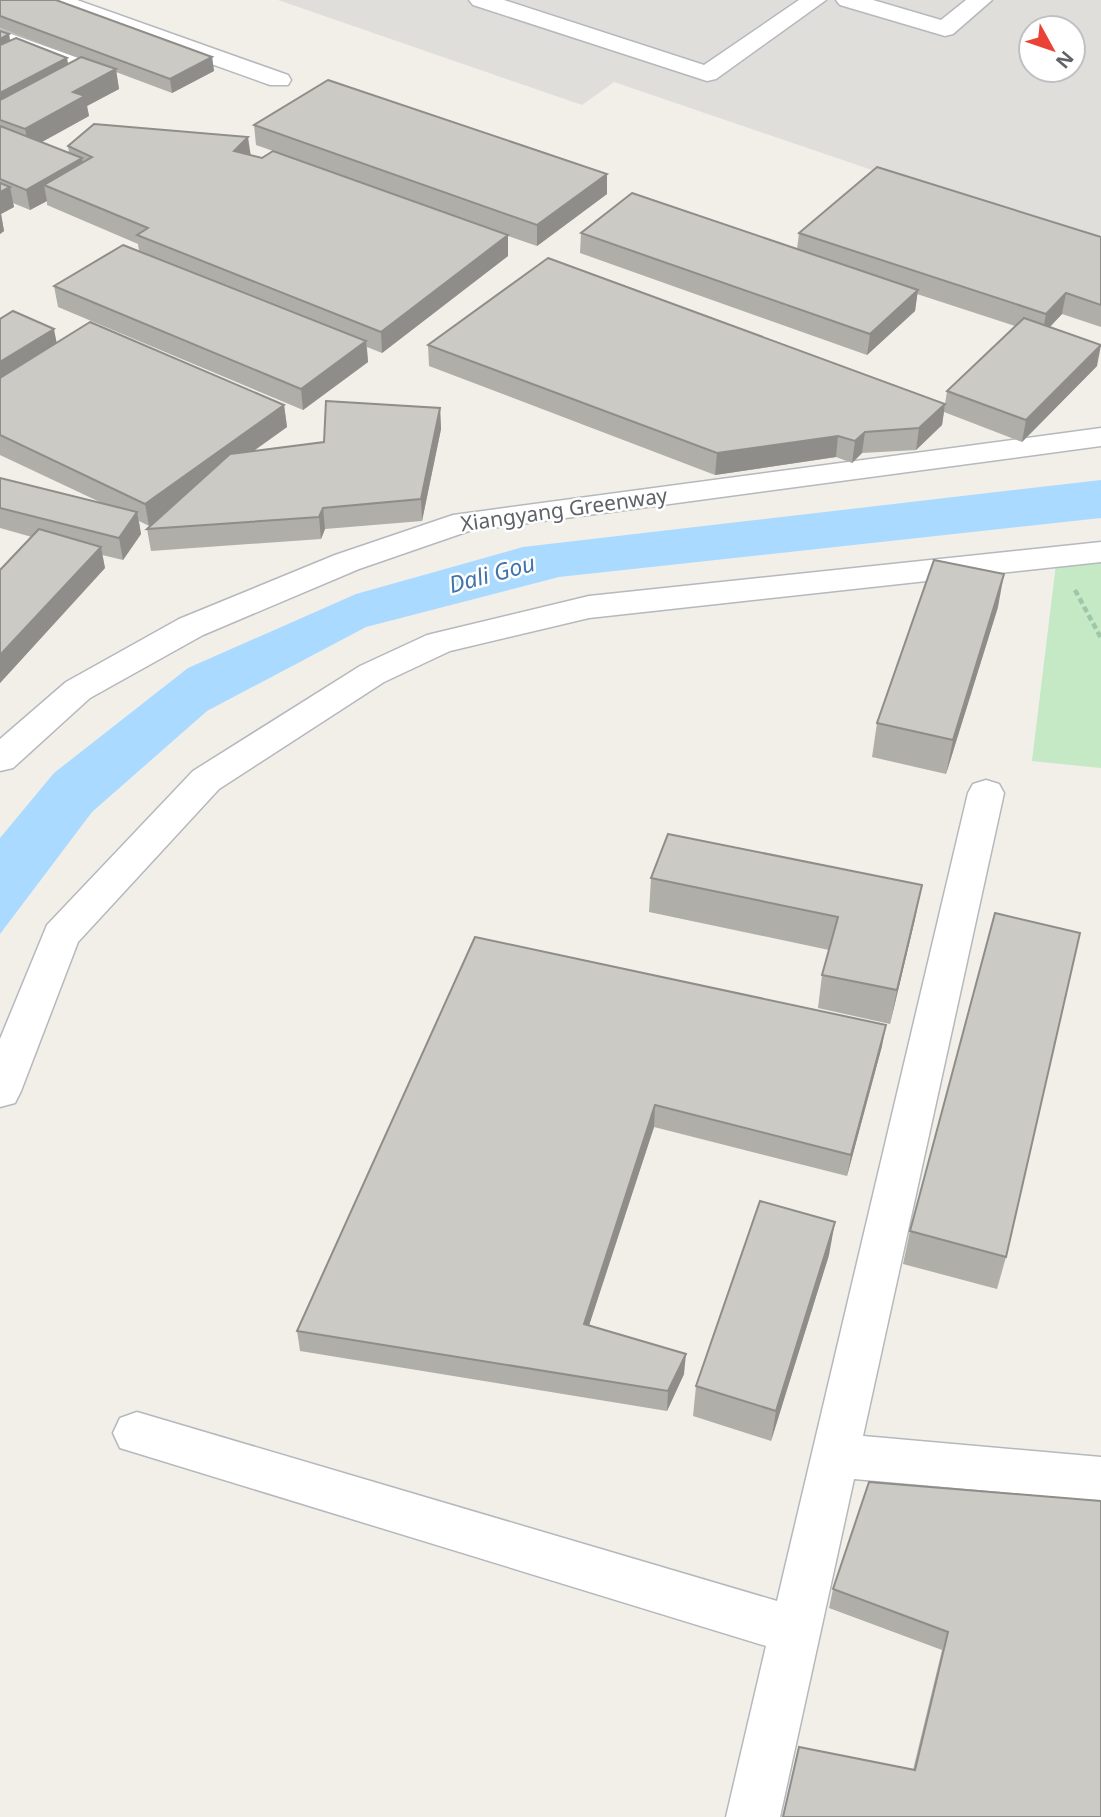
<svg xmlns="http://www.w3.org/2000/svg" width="1101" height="1817" viewBox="0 0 1101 1817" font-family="'Noto Sans',sans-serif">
<rect width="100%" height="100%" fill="#f1efe8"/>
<path fill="#e0deda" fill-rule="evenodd" d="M278,0H1101V248L614,82L582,105ZM1031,28H1073V70H1031Z"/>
<polygon fill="#c5e8c5" points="1101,552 1101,768 1032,761 1057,556"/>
<polygon fill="#aadaff" points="1101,480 1101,518 559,577 366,627 207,711 92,812 0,934 0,838 54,773 188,668 356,594 523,547"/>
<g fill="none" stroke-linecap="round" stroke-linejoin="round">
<g stroke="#b5b8bc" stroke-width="3">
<g id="minor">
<polygon points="43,0 77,0 288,75 291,80 288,85 270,85 47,5"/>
<polygon points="469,0 504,0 704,65 799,0 826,0 716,79 707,81 473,5"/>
<polygon points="836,0 873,0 941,20 966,0 992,0 953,34 945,36 840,5"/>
<polygon points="0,30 95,64 98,69 95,74 0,123 0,105 66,70 0,45"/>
<polygon points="1101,428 1101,446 469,531 359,569 203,635 90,698 13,768 0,771 0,739 66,682 179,619 335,555 453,515"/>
<polygon points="1101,542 1101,562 589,618 450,651 384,682 219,789 78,942 21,1091 15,1103 0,1107 0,1039 47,925 193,771 360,666 427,635 589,596"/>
<polygon points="986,780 999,784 1004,793 863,1436 1101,1457 1101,1501 854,1479 780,1817 726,1817 766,1646 120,1448 113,1433 120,1418 137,1412 777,1601 968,793 973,784"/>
</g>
</g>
<polyline stroke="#9cc7a9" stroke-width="4.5" stroke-dasharray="6 3.5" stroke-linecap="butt" points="1075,590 1101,638"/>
<use href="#minor" fill="#fff" fill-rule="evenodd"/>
</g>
<g fill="#afaea9">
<polygon points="0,0 212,57 214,71 172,93 116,72 119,89 87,106 89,116 42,142 69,153 68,146 250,155 262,158 273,151 256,145 254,125 607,194 537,246 508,236 508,256 382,353 367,347 368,362 303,410 58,307 54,286 139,251 138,244 47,205 47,201 30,210 13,203 14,207 1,214 4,231 0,234 0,31 9,34 10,41 67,58 68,64 79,58 0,28"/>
<polygon points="581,233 797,249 799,233 1101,237 1101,327 1062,314 1050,327 1097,366 1022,442 944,412 942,425 916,450 862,453 852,463 836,457 715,475 429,366 428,345 945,404 947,391 1015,326 917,294 915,311 867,355 580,253"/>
<polygon points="0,319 56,343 284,405 287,427 253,451 324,442 440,408 441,429 422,521 325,529 321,539 151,551 147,529 159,519 149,526 139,521 141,534 123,560 102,555 105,568 0,683 0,570 32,537 0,528 0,478 102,503 0,455"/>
<polygon points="998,607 946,774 872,757 877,723"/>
<polygon points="651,878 915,919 890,1024 818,1008 822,975 829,950 649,912"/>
<polygon points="475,937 882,1046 847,1176 654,1127 589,1325 684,1374 667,1411 300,1351 297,1331"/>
<polygon points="910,1231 1006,1257 997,1289 903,1264"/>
<polygon points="829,1255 771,1441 693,1416 696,1386"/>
<polygon points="1101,1501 1101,1817 913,1770 942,1650 829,1608 833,1589"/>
</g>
<g fill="#8f8d8a">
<polygon points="9,34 11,48 0,54 0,39"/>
<polygon points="212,57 214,71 172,93 170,79"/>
<polygon points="67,58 69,71 0,108 0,93"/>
<polygon points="116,69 119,89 87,106 89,116 29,149 25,129 73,92"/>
<polygon points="248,137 251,157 234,151"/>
<polygon points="82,158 85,178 44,185 47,201 30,210 26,190"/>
<polygon points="607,174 607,194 537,246 537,225"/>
<polygon points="10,187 14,207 1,214 4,231 0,234 0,192"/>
<polygon points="508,235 508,256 382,353 381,332"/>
<polygon points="918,290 915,311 867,355 870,334"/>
<polygon points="1066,293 1062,314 1042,335 1046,314"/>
<polygon points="54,329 59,355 0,392 0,362"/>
<polygon points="366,341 368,362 303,410 301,389"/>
<polygon points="1101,345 1097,366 1022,442 1026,420"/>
<polygon points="945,404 942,425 916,450 919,428"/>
<polygon points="284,405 287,427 149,526 145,504"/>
<polygon points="440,408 441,429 422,521 421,499"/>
<polygon points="865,432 862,453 852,463 855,441"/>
<polygon points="838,436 836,457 715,475 717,453"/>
<polygon points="323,508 325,529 321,539 319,517"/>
<polygon points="137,512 141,534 123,560 119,538"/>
<polygon points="101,547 105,568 0,683 0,655"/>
<polygon points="1004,574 998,607 946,774 953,740"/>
<polygon points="922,885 915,919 890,1024 897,990"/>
<polygon points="886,1025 882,1046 847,1176 851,1155"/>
<polygon points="655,1105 654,1127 583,1344 584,1324"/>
<polygon points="835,1222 829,1255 771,1441 776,1411"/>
<polygon points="686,1354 684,1374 667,1411 668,1391"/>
</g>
<g fill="#cccac5" stroke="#8f8d8a" stroke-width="2">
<polygon points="0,0 56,0 212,57 170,79 0,16"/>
<polygon points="0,31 9,34 0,39"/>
<polygon points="16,38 67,58 0,93 0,45"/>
<polygon points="81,57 116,69 73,92 85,96 25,129 0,120 0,100"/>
<polygon points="328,80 607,174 537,225 254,125"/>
<polygon points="94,124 248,137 234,151 262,158 273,151 508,235 381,332 137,235 148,228 44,185 92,157 68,146"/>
<polygon points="0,126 82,158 26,190 0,179"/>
<polygon points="877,167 1101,237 1101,305 1066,293 1046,314 799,233"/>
<polygon points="0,183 10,187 0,192"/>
<polygon points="632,193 918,290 870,334 581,233"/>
<polygon points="123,245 366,341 301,389 54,286"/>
<polygon points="548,258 945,404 919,428 865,432 855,441 838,436 717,453 428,345"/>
<polygon points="13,311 54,329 0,362 0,319"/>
<polygon points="1024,318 1101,345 1026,420 947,391"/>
<polygon points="90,322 284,405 145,504 0,435 0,378"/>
<polygon points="326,401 440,408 421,499 323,508 319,517 147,529 230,454 324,442"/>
<polygon points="0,478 137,512 119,538 0,508"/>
<polygon points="39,529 101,547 0,655 0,570"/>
<polygon points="934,560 1004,574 953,740 877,723"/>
<polygon points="668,834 922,885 897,990 822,975 838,917 651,878"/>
<polygon points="995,913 1080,933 1006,1257 910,1231"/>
<polygon points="475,937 886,1025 851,1155 655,1105 584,1324 686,1354 668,1391 297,1331"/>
<polygon points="760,1201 835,1222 776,1411 696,1386"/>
<polygon points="869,1482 1101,1501 1101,1817 783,1817 799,1747 915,1770 948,1632 833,1589"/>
</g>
<g text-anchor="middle" stroke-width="5" stroke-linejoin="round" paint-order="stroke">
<g font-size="21" fill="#5f6368" stroke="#fff">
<text transform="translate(564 510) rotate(-8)" y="7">Xiangyang Greenway</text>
</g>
<g font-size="23" font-style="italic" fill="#4174aa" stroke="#fff">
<text transform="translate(492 574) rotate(-15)" y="8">Dali Gou</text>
</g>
</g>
<g transform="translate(1052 49) rotate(130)"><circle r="33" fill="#ffffff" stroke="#bfc1c3" stroke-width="2"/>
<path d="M0-5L12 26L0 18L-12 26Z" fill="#ea4335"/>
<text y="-10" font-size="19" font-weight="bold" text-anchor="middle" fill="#5f6368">N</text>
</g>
</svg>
